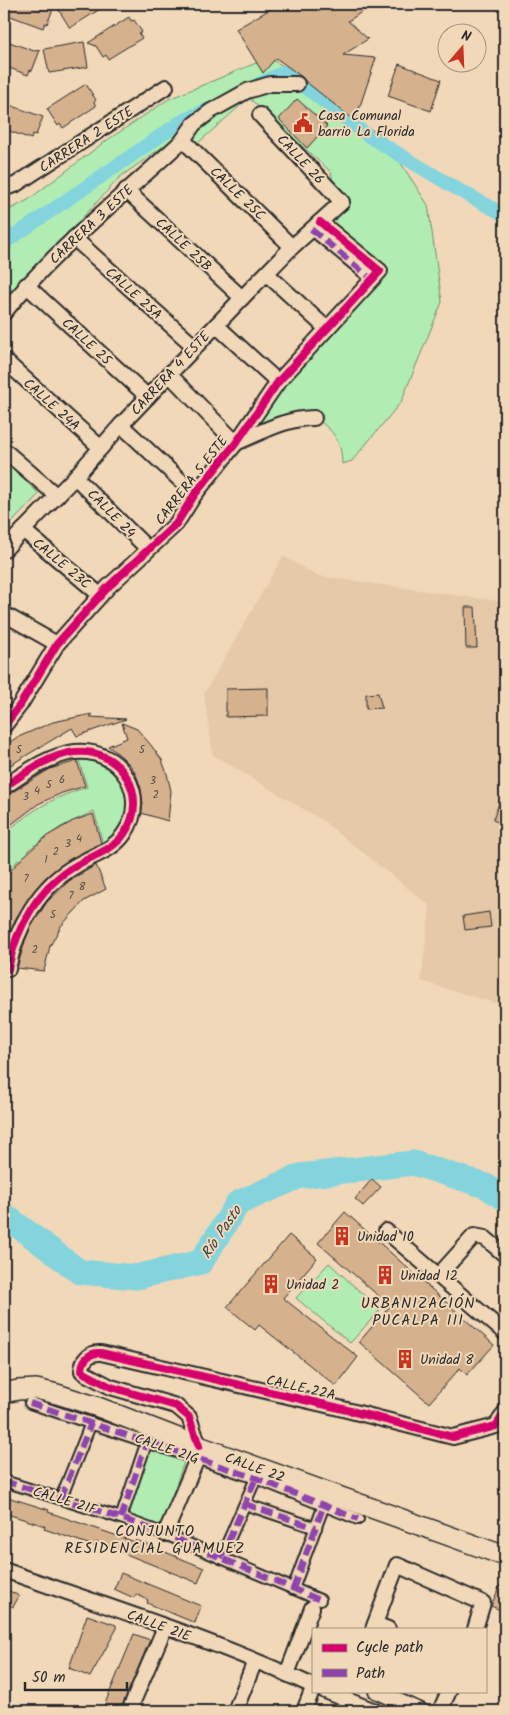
<svg xmlns="http://www.w3.org/2000/svg" width="509" height="1715" viewBox="0 0 509 1715" font-family="Kalam,sans-serif">
<rect width="100%" height="100%" fill="#f1d8b9"/>
<filter id="ink" filterUnits="userSpaceOnUse"><feTurbulence type="fractalNoise" baseFrequency=".02" numOctaves="2"/><feDisplacementMap in="SourceGraphic" scale="10" xChannelSelector="R" yChannelSelector="G"/><feConvolveMatrix kernelMatrix="1 2 1 2 8 2 1 2 1" color-interpolation-filters="sRGB"/></filter>
<g filter="url(#ink)">
<polygon fill="#e5c9a9" points="283,556 318,576 505,602 505,1006 421,981 430,906 322,820 213,755 204,694"/>
<g fill="#b1edb3" stroke="#6e8c6f">
<path d="M274,61L287,68L299,86L319,102L349,120L382,134L428,205L442,302L401,402L352,461L342,464C342,438 330,427 309,414L228,441L266,386L283,383L372,272L312,220C329,205 337,196 331,172L249,98L198,143L184,134L171,141L120,177L4,303V208H13L28,200L103,143L169,99L256,63Z"/>
<polygon points="4,460 39,494 4,531"/>
<path d="M84,757C90,759 98,759 103,762C123,774 134,800 124,822C120,832 111,838 103,844L94,811L61,827L28,850L50,876L42,883L19,859L4,876V824L9,830C32,809 58,796 87,787L78,758Z"/>
<polygon points="329,1263 380,1310 350,1343 296,1298"/>
<polygon points="149,1450 184,1462 161,1527 126,1515"/>
</g>
<g fill="none" stroke-linecap="round" stroke-linejoin="round">
<g stroke="#84d4dd" stroke-width="14">
<polyline points="259,84 284,72 300,83 367,135 462,192 505,215"/>
<polyline points="4,241 10,239 182,121 208,109"/>
</g>
<polyline stroke="#84d4dd" stroke-width="25" points="4,1215 80,1272 136,1277 201,1262 238,1203 300,1176 413,1163 486,1186 505,1199"/>
</g>
<g fill="#d6b18e" stroke="#2b2b2b">
<polygon points="9,4 108,4 70,28 55,4 47,24 45,23 43,28 5,14"/>
<polygon points="279,4 374,4 348,21 368,39 343,55 376,58 355,121 305,81 302,77 276,58 263,73 236,29"/>
<polygon points="129,17 131,21 134,20 142,32 139,34 142,38 108,59 106,55 103,57 96,46 88,43"/>
<polygon points="4,40 34,51 40,50 32,71 30,70 28,75 4,66"/>
<polygon points="84,42 88,67 49,73 44,49"/>
<polygon points="399,64 441,80 431,111 388,96"/>
<polygon points="86,84 96,100 94,102 96,106 63,128 60,124 58,126 47,109"/>
<polygon points="297,99 327,126 307,148 279,119"/>
<polygon points="4,103 43,117 36,135 33,134 31,139 4,129"/>
<polygon points="465,607 475,607 477,648 466,648"/>
<polygon points="268,688 268,716 226,717 226,689"/>
<polygon points="378,693 382,708 366,709 366,694"/>
<polygon points="92,714 92,716 90,717 126,719 77,736 72,728 4,769 4,746 16,738 53,722"/>
<polygon points="122,723 137,729 150,744 162,760 167,774 171,791 168,821 141,813 143,804 141,789 137,777 132,767 121,756 108,746 127,738"/>
<polygon points="77,761 85,786 62,793 38,804 4,830 4,796 9,794 50,769"/>
<polygon points="504,789 505,789 505,825 493,820"/>
<polygon points="93,814 101,843 72,858 45,878 24,905 15,920 4,950 4,878 24,856 47,836 73,821"/>
<polygon points="96,865 106,889 84,901 61,926 50,946 44,971 17,968 25,941 31,927 47,902 69,881"/>
<polygon points="489,912 491,927 465,930 463,916"/>
<polygon points="372,1179 381,1187 363,1206 355,1199"/>
<polygon points="345,1212 494,1345 467,1375 460,1368 429,1403 359,1342 390,1306 318,1243"/>
<polygon points="289,1235 317,1258 283,1298 358,1357 336,1386 259,1325 255,1330 227,1307"/>
<polygon points="4,1496 49,1510 48,1512 135,1542 136,1540 204,1568 198,1583 96,1542 94,1546 44,1529 45,1526 4,1513"/>
<polygon points="121,1573 201,1606 195,1623 147,1603 148,1600 136,1594 134,1598 114,1589"/>
<polygon points="505,1574 505,1612 491,1606"/>
<polygon points="4,1588 19,1596 13,1607 4,1602"/>
<polygon points="87,1615 116,1625 116,1630 90,1677 69,1668"/>
<polygon points="134,1634 150,1640 120,1711 117,1711 104,1706"/>
</g>
<g fill="none" stroke-linecap="round" stroke-linejoin="round">
<g stroke="#2b2b2b" stroke-width="14">
<g id="pedestrian">
<polyline points="311,229 368,276"/>
<polyline points="30,1403 256,1478 358,1519"/>
<polyline points="4,1481 121,1518 165,1534 320,1600"/>
<polyline points="61,1498 91,1423"/>
<polyline points="245,1504 316,1528"/>
<polyline points="121,1518 147,1441"/>
<polyline points="221,1558 256,1478"/>
<polyline points="293,1589 324,1505"/>
</g>
</g>
<g stroke="#2b2b2b" stroke-width="18">
<g id="minor">
<polyline points="183,140 292,247"/>
<polyline points="4,188 15,185 166,87"/>
<polyline points="126,190 242,298"/>
<polyline points="74,238 195,347"/>
<polyline points="267,274 327,329"/>
<polyline points="26,285 148,397"/>
<path d="M4,313C56,248 122,197 183,140L194,124L211,111L247,91L270,84H297"/>
<polyline points="216,325 278,382"/>
<polyline points="4,360 101,448"/>
<polyline points="169,374 236,443"/>
<polyline points="121,425 195,494"/>
<path d="M236,443C262,432 286,418 314,418"/>
<polyline points="4,450 57,496"/>
<polyline points="75,477 148,549"/>
<polyline points="23,530 100,595"/>
<polyline points="4,550 75,477 121,425 242,298 292,247 342,202 260,115"/>
<polyline points="4,614 57,644"/>
<polyline points="4,726 20,705 57,644 108,587 176,524 195,494 236,443 278,382 380,271 320,222"/>
<path d="M4,787C25,773 49,755 75,752C120,747 151,796 124,834C113,850 94,855 77,865C39,886 16,927 8,969H4"/>
<polyline points="386,1231 505,1333"/>
<polyline points="438,1276 474,1236 485,1238 505,1255"/>
<path d="M199,1446L189,1417L176,1406L111,1387L86,1374L82,1371C82,1359 90,1352 101,1353L335,1407L453,1437L496,1426L505,1412"/>
<polyline points="165,1534 197,1459"/>
<path d="M4,1570C107,1607 213,1639 313,1686"/>
<polyline points="375,1624 388,1629"/>
<polyline points="373,1629 397,1565 483,1603 475,1629"/>
<polyline points="287,1674 312,1608"/>
<polyline points="325,1691 375,1711"/>
<polyline points="376,1691 421,1711"/>
<polyline points="129,1711 165,1627"/>
<polyline points="235,1711 255,1661"/>
<polyline points="304,1711 313,1688"/>
<polyline points="440,1711 449,1691"/>
</g>
</g>
<g stroke="#2b2b2b" stroke-width="22">
<polyline id="secondary" points="4,1393 18,1390 36,1389 57,1394 98,1407 199,1446 505,1556"/>
</g>
<use href="#pedestrian" stroke="#f1d8b9" stroke-width="10"/>
<use href="#minor" stroke="#f1d8b9" stroke-width="14"/>
<use href="#secondary" stroke="#f1d8b9" stroke-width="19"/>
<g stroke="#8e44ad" stroke-width="6" stroke-dasharray="12 6" stroke-linecap="butt">
<polyline points="311,229 368,276"/>
<polyline points="30,1403 256,1478 358,1519"/>
<polyline points="4,1481 121,1518 165,1534 320,1600"/>
<polyline points="61,1498 91,1423"/>
<polyline points="245,1504 316,1528"/>
<polyline points="121,1518 147,1441"/>
<polyline points="221,1558 256,1478"/>
<polyline points="293,1589 324,1505"/>
</g>
<g stroke="#f1d8b9" stroke-width="11">
<g id="cycleway">
<polyline points="4,726 20,705 57,644 108,587 176,524 195,494 236,443 278,382 380,271 320,222"/>
<path d="M4,787C25,773 49,755 75,752C120,747 151,796 124,834C113,850 94,855 77,865C39,886 16,927 8,969H4"/>
<path d="M199,1446L189,1417L176,1406L111,1387L86,1374L82,1371C82,1359 90,1352 101,1353L335,1407L453,1437L496,1426L505,1412"/>
</g>
</g>
<use href="#cycleway" stroke="#d6006c" stroke-width="8"/>
</g>
</g>
<defs>
<g id="civic-bare" transform="scale(1.5)"><path d="M-.6-6.5H3V-4.5H.6V-3L4-1V1h2V6H-6V1h2V-1L-.6-3ZM-1.2 2.5V6h2.4V2.5Z" fill="#c8321e" stroke="#f1d8b9" stroke-width="2.5" paint-order="stroke"/></g>
<g id="building-bare" transform="scale(1.5)"><path d="M-4-6H4V6H1V3H-1V6H-4ZM-2.5-4.3h1.7v1.8h-1.7ZM.8-4.3h1.7v1.8H.8ZM-2.5-1h1.7V.8h-1.7ZM.8-1h1.7V.8H.8Z" fill="#c8321e" stroke="#f1d8b9" stroke-width="2.5" paint-order="stroke"/></g>
</defs>
<g fill-rule="evenodd">
<use href="#civic-bare" x="303" y="123"/>
<use href="#building-bare" x="342" y="1236"/>
<use href="#building-bare" x="385" y="1275"/>
<use href="#building-bare" x="271" y="1284"/>
<use href="#building-bare" x="405" y="1359"/>
</g>
<g text-anchor="middle" stroke-width="4" stroke-linejoin="round" paint-order="stroke">
<g font-size="11" fill="#564c44">
<text x="19" y="753">5</text>
<text x="142" y="753">5</text>
<text x="62" y="783">6</text>
<text x="153" y="784">3</text>
<text x="49" y="788">5</text>
<text x="37" y="794">4</text>
<text x="156" y="798">2</text>
<text x="26" y="800">3</text>
<text x="79" y="842">4</text>
<text x="68" y="847">3</text>
<text x="56" y="855">2</text>
<text x="46" y="863">1</text>
<text x="26" y="882">7</text>
<text x="82" y="890">8</text>
<text x="71" y="899">7</text>
<text x="53" y="918">5</text>
<text x="35" y="953">2</text>
</g>
<g font-size="14" fill="#2b2b2b" stroke="#f1d8b9" text-anchor="start">
<text x="318" y="120">Casa Comunal<tspan x="318" dy="16">barrio La Florida</tspan></text>
<text x="357" y="1241">Unidad 10</text>
<text x="400" y="1280">Unidad 12</text>
<text x="286" y="1289">Unidad 2</text>
<text x="420" y="1364">Unidad 8</text>
</g>
<g font-size="14" fill="#2b2b2b" stroke="#f1d8b9">
<text transform="translate(86 139) rotate(-33)" y="5">CARRERA 2 ESTE</text>
<text transform="translate(301 159) rotate(47)" y="5">CALLE 26</text>
<text transform="translate(238 193) rotate(44)" y="5">CALLE 25C</text>
<text transform="translate(91 224) rotate(-43)" y="5">CARRERA 3 ESTE</text>
<text transform="translate(184 244) rotate(43)" y="5">CALLE 25B</text>
<text transform="translate(134 293) rotate(42)" y="5">CALLE 25A</text>
<text transform="translate(87 341) rotate(43)" y="5">CALLE 25</text>
<text transform="translate(170 373) rotate(-47)" y="5">CARRERA 4 ESTE</text>
<text transform="translate(52 404) rotate(42)" y="5">CALLE 24A</text>
<text transform="translate(191 480) rotate(-52)" y="5">CARRERA 5 ESTE</text>
<text transform="translate(112 513) rotate(45)" y="5">CALLE 24</text>
<text transform="translate(62 563) rotate(40)" y="5">CALLE 23C</text>
<text transform="translate(301 1387) rotate(13)" y="5">CALLE 22A</text>
<text transform="translate(167 1448) rotate(19)" y="5">CALLE 21G</text>
<text transform="translate(255 1467) rotate(20)" y="5">CALLE 22</text>
<text transform="translate(65 1500) rotate(17)" y="5">CALLE 21F</text>
<text transform="translate(159 1625) rotate(20)" y="5">CALLE 21E</text>
</g>
<g font-size="15" font-style="italic" fill="#384446" stroke="#f1d8b9">
<text transform="translate(221 1232) rotate(-56)" y="5">Río Pasto</text>
</g>
<g font-size="15" letter-spacing="1" fill="#2b2b2b" stroke="#f1d8b9">
<text x="418" y="1308">URBANIZACIÓN<tspan x="418" dy="17">PUCALPA III</tspan></text>
<text x="155" y="1536">CONJUNTO<tspan x="155" dy="17">RESIDENCIAL GUAMUEZ</tspan></text>
</g>
</g>
<rect width="509" height="1715" fill="none" stroke="#f1d8b9" stroke-width="20"/>
<rect x="10" y="10" width="489" height="1695" fill="none" stroke="#2b2b2b" stroke-width="2" filter="url(#ink)"/>
<rect x="312" y="1628" width="175" height="65" fill="#f1d8b9" stroke="#a29380"/>
<rect x="322" y="1644" width="25" height="8" fill="#d6006c" stroke="#a29380"/>
<text x="356" y="1652" font-size="15" fill="#2b2b2b">Cycle path</text>
<rect x="322" y="1669" width="25" height="8" fill="#8e44ad" stroke="#a29380"/>
<text x="356" y="1678" font-size="15" fill="#2b2b2b">Path</text>
<g transform="translate(462 48) rotate(19)"><circle r="24" fill="#f1d8b9" stroke="#a29380"/>
<path d="M0-4L9 19L0 12L-9 19Z" fill="#c8321e"/>
<text y="-8" font-size="14" font-weight="bold" text-anchor="middle" fill="#2b2b2b">N</text>
</g>
<path d="M25 1682v8h102v-8" fill="none" stroke="#2b2b2b" stroke-width="2.5"/>
<text x="32" y="1682" font-size="15" fill="#2b2b2b" stroke="#f1d8b9" stroke-width="4" paint-order="stroke">50 m</text>
</svg>
